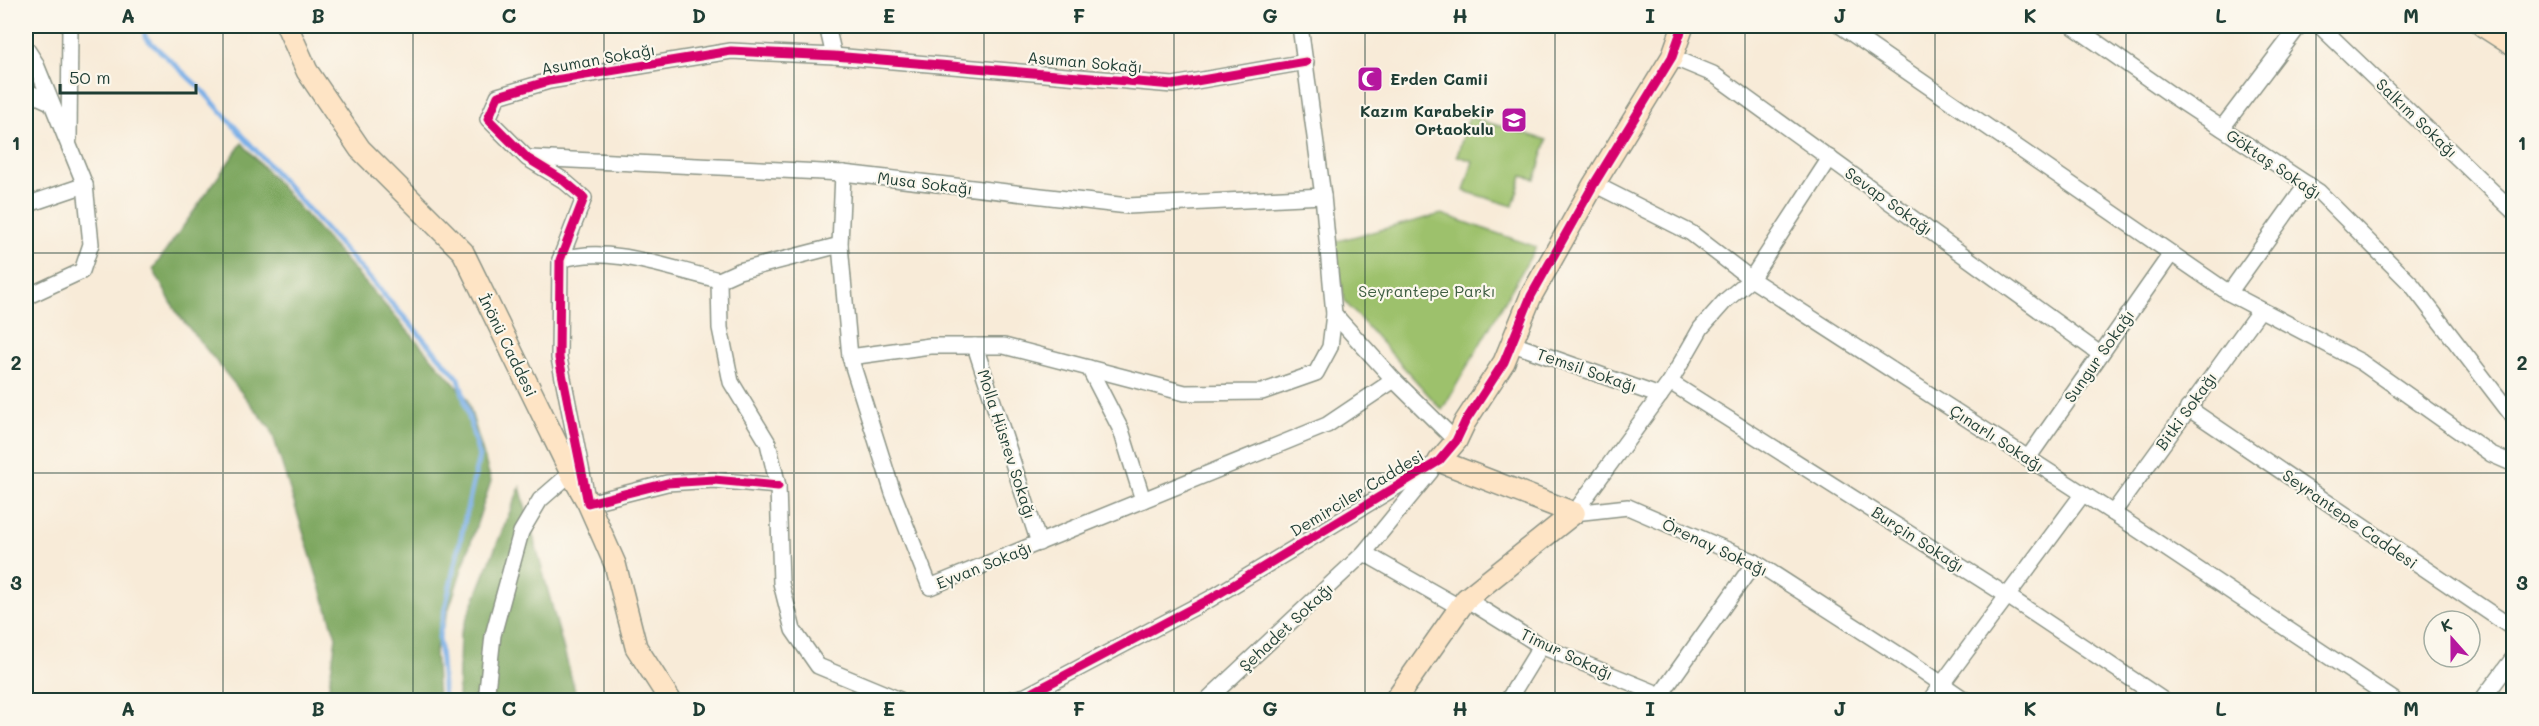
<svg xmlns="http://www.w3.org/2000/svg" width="2539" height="726" viewBox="0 0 2539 726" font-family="Mali,sans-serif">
<rect width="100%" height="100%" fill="#fbf7ec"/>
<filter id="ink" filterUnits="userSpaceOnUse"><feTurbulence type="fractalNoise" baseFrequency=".0167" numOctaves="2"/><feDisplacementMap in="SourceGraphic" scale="12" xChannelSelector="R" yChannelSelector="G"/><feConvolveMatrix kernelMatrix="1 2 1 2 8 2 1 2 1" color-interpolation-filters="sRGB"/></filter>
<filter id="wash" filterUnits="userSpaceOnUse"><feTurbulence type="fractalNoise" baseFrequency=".008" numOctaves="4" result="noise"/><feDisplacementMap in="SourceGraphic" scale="24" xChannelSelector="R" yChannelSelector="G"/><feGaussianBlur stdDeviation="1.35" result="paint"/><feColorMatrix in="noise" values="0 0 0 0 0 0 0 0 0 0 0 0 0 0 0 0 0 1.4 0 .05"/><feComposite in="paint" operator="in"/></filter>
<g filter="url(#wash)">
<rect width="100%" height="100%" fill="#f8ebd8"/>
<g fill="#9dc16c" stroke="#5e7f50" stroke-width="1.5">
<polygon points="1469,117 1547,140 1535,179 1522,176 1513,206 1464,191 1473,161 1457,156"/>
<polygon points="1442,214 1536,247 1442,410 1345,302 1333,242"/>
</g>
<g fill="#7ea760" stroke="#4e724a" stroke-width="1.5">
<polygon points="242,143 467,398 491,481 435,651 438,700 327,700 336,637 271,429 177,313 153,269"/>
<polygon points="520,487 576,695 630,700 458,700 460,635"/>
</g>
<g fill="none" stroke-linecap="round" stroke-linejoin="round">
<polyline stroke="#79afe7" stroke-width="5" points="144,26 145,37 202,90 459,379 479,456 439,636 444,700"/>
</g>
</g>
<g filter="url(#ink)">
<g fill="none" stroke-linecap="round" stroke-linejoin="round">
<g stroke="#8c9486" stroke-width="18">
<g id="street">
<polyline points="827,26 834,56"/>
<polyline points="1841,26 2229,293 2361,362 2491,454 2514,464"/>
<polyline points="2073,26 2176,98 2319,192 2412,285 2514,418"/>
<polyline points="2320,26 2514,212"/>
<polyline points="26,48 35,62 85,185 91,244 82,271 26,297"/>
<polyline points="1672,57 1713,74 2100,354"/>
<polyline points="26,91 50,102"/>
<polyline points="2222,128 2299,26"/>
<polyline points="69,139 70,26"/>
<polyline points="530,158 843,173 1128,206 1323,196"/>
<polyline points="843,173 840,245 850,357 893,493 930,587 1327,425 1394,380"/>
<polyline points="1594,184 1691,233 1751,279 2113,513 2394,700"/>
<polyline points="26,205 85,185"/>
<polyline points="840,245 739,271 719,280 720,328 731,382 768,443 778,486 781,583 793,630 818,666 900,700"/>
<path d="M560,260C610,244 669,269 719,280"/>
<polyline points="2229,293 2307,184"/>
<polyline points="1334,314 1394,380 1456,441"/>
<polyline points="1513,344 1660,396"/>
<polyline points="975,346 1039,543"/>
<polyline points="850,357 930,346 1004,346 1185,393 1262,392 1316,373 1330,347 1334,314 1323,196 1300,26"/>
<polyline points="1089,368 1121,430 1143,500"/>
<polyline points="1670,382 2006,595 2163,700"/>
<polyline points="2188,408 2514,629"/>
<polyline points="2028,458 2171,254"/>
<polyline points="778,486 714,480 667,483 588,503 559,358 560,260 584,198 563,180 527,158 488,119 498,96 549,81 731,51 834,56 1173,85 1306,62"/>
<polyline points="1574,513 1628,507 1755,562 1904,658 1965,700"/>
<polyline points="1574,513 1670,382 1701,328 1725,301 1751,279 1830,158"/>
<polyline points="2113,513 2260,310"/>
<polyline points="1364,553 1459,607"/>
<polyline points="1466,599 1541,646 1673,700"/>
<polyline points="486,700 493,635 521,532 540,500 571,473"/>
<polyline points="1008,700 1026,696 1210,599 1439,461"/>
<polyline points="1207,700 1364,553 1431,471"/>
<polyline points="1508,700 1541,646"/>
<polyline points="1657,700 1755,562"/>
<polyline points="1930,700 2082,495"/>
<polyline points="2482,700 2514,657"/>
</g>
</g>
<g stroke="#8c9486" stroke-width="24">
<g id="secondary">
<polyline points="287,26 307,71 360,149 463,252 571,473 588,503 615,564 636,647 670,700"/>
<polyline points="2483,26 2514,46"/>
<polyline points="1574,513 1439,461 1456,441 1465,422 1504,362 1531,296 1594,184 1672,57 1683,26"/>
<polyline points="1395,700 1466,599 1574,513"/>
</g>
</g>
<use href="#street" stroke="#fff" stroke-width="15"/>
<use href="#secondary" stroke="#fee4c5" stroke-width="21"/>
<g stroke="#fbf7ec" stroke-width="13">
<g id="cycleway">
<polyline points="778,486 714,480 667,483 588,503 559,358 560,260 584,198 563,180 527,158 488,119 498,96 549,81 731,51 834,56 1173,85 1306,62"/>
<polyline points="1008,700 1026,696 1210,599 1439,461 1456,441 1465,422 1504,362 1531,296 1594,184 1672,57 1683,26"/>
</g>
</g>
<use href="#cycleway" stroke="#d6006c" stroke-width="9"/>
</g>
</g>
<path fill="none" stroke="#1f3d34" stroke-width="1.5" stroke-opacity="0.55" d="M223,26V700M413,26V700M604,26V700M794,26V700M984,26V700M1174,26V700M1365,26V700M1555,26V700M1745,26V700M1935,26V700M2126,26V700M2316,26V700M26,253H2514M26,473H2514"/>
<defs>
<g id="mosque-square" transform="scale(1.35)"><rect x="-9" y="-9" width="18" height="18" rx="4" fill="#b5179e" stroke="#fbf7ec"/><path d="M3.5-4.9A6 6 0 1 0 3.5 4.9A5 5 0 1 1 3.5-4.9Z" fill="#fff"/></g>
<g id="school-square" transform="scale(1.35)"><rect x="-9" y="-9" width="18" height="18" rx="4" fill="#b5179e" stroke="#fbf7ec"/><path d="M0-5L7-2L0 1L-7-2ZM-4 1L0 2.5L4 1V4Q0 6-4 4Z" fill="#fff"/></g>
</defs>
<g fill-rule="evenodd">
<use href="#mosque-square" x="1370" y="79"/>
<use href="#school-square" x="1514" y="120"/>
</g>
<g text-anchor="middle" stroke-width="4.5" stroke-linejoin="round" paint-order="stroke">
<g font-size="16" fill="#1f3d34" stroke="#fbf7ec">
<text transform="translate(598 59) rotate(-10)" y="6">Asuman Sokağı</text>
<text transform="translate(1085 62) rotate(5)" y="6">Asuman Sokağı</text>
<text transform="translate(2417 118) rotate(44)" y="6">Salkım Sokağı</text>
<text transform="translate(2274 164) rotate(34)" y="6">Göktaş Sokağı</text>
<text transform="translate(925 183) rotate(7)" y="6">Musa Sokağı</text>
<text transform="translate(1889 201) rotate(36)" y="6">Sevap Sokağı</text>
<text transform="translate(508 345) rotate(64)" y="6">İnönü Caddesi</text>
<text transform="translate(2099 356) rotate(-55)" y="6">Sungur Sokağı</text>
<text transform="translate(1587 370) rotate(19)" y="6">Temsil Sokağı</text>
<text transform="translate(2186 411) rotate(-54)" y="6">Bitki Sokağı</text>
<text transform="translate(1997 438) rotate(33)" y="6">Çınarlı Sokağı</text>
<text transform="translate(1007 444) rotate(72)" y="6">Molla Hüsrev Sokağı</text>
<text transform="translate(1357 493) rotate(-31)" y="6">Demirciler Caddesi</text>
<text transform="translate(2350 519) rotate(35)" y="6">Seyrantepe Caddesi</text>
<text transform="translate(1918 539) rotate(33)" y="6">Burçin Sokağı</text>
<text transform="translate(1715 547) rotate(25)" y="6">Örenay Sokağı</text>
<text transform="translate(984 565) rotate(-22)" y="6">Eyvan Sokağı</text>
<text transform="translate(1286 627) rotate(-43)" y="6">Şehadet Sokağı</text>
<text transform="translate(1567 654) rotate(25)" y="6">Timur Sokağı</text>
</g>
<g font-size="16" font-weight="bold" fill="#1f3d34" stroke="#fbf7ec" text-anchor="start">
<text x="1390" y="85">Erden Camii</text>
<text x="1494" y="117" text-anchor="end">Kazım Karabekir<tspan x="1494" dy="18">Ortaokulu</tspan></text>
</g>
<g font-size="16" fill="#3e5e42" stroke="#fbf7ec">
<text x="1427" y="297">Seyrantepe Parkı</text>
</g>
</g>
<rect width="2539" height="726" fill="none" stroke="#fbf7ec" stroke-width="66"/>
<g transform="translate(2452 639) rotate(339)"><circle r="28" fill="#fbf7ec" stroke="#a3ada2" stroke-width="1.5"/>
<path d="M0-4.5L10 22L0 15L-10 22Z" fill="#b5179e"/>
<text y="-9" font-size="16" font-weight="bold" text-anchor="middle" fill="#1f3d34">K</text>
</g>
<path d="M60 84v9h136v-9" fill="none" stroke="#1f3d34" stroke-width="3"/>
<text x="69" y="84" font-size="18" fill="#1f3d34" stroke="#fbf7ec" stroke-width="4.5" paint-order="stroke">50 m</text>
<rect x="33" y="33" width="2473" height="660" fill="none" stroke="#1f3d34" stroke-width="2"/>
<g font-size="20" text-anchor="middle" font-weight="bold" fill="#1f3d34">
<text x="128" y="23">A</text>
<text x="318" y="23">B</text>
<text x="509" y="23">C</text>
<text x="699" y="23">D</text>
<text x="889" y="23">E</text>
<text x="1079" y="23">F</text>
<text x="1270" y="23">G</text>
<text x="1460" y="23">H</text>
<text x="1650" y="23">I</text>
<text x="1840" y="23">J</text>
<text x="2030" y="23">K</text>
<text x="2221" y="23">L</text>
<text x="2411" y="23">M</text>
<text x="16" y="150">1</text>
<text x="2522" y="150">1</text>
<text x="16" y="370">2</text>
<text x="2522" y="370">2</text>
<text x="16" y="590">3</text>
<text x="2522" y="590">3</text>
<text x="128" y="716">A</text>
<text x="318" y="716">B</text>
<text x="509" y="716">C</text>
<text x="699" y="716">D</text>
<text x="889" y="716">E</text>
<text x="1079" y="716">F</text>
<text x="1270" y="716">G</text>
<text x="1460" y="716">H</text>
<text x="1650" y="716">I</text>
<text x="1840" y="716">J</text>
<text x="2030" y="716">K</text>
<text x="2221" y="716">L</text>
<text x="2411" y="716">M</text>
</g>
</svg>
